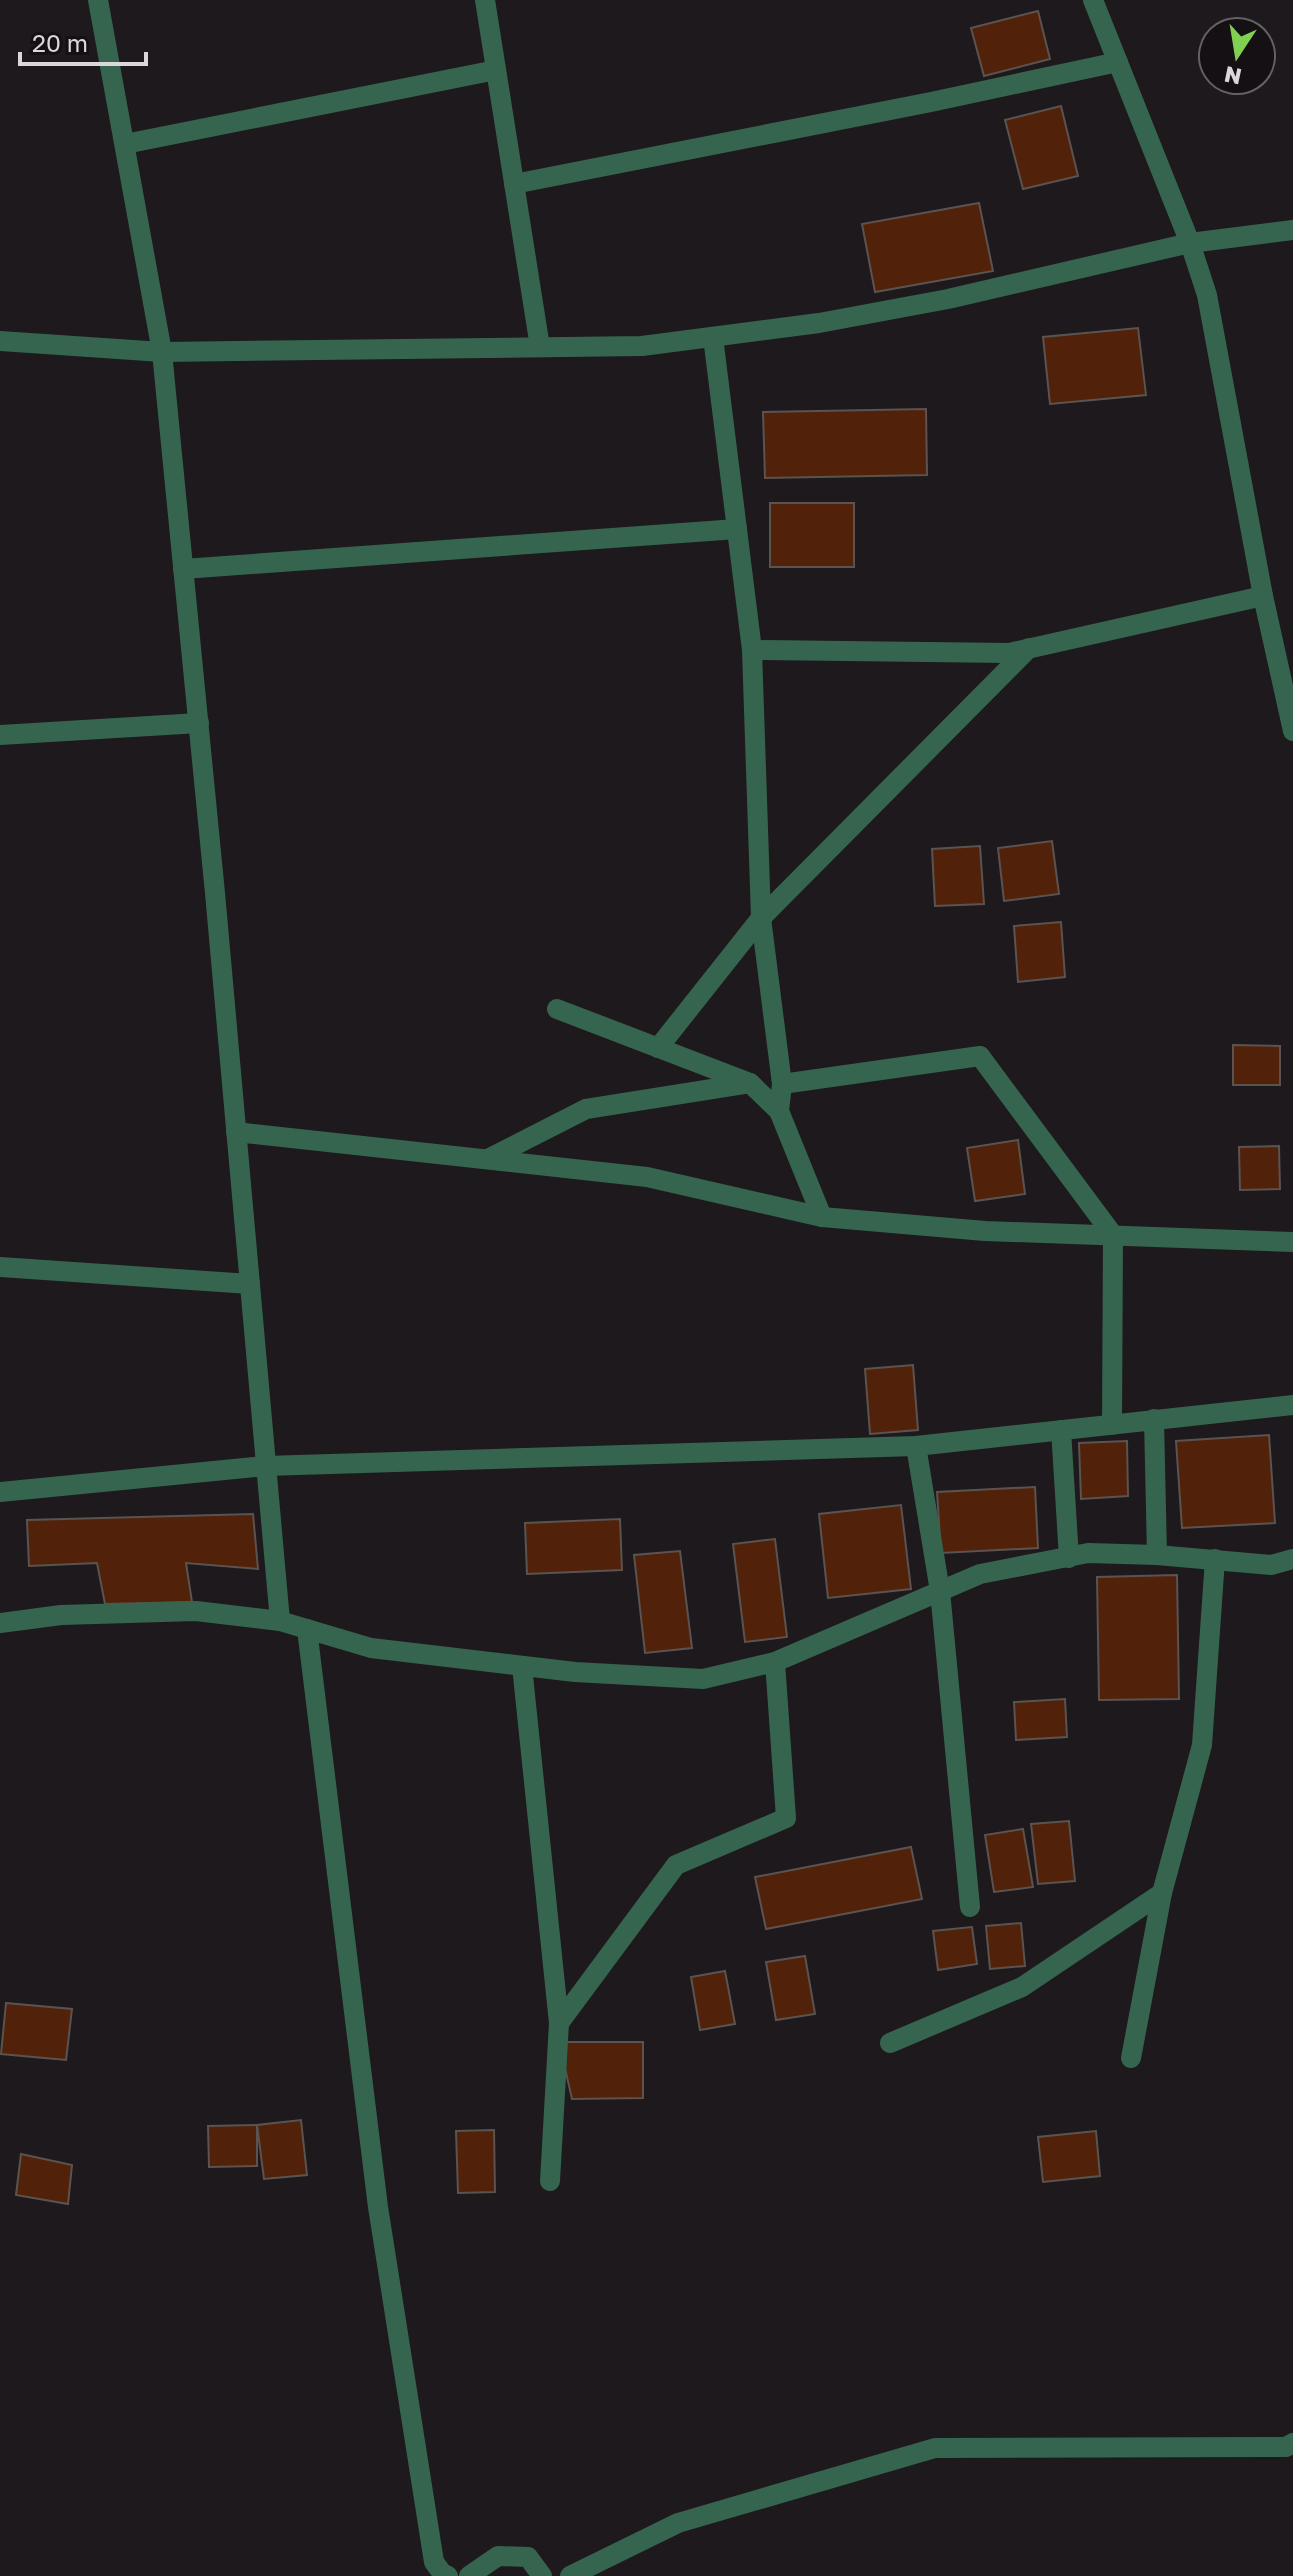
<svg xmlns="http://www.w3.org/2000/svg" width="1293" height="2576" viewBox="0 0 1293 2576" font-family="'Golos Text',sans-serif">
<rect width="100%" height="100%" fill="#1e191d"/>
<g fill="#522109" stroke="#5a5350" stroke-width="2">
<polygon points="1038,11 1050,59 984,76 971,28"/>
<polygon points="1061,106 1078,176 1023,189 1005,120"/>
<polygon points="979,203 993,271 875,292 862,224"/>
<polygon points="1138,328 1146,395 1050,404 1043,337"/>
<polygon points="926,409 927,475 765,478 763,412"/>
<rect x="770" y="503" width="84" height="64"/>
<polygon points="1052,841 1059,894 1004,901 998,848"/>
<polygon points="980,846 984,904 935,906 932,849"/>
<polygon points="1061,922 1065,977 1018,982 1014,926"/>
<polygon points="1233,1045 1280,1046 1280,1085 1233,1085"/>
<polygon points="1018,1140 1025,1194 975,1201 967,1148"/>
<polygon points="1279,1146 1280,1189 1240,1190 1239,1147"/>
<polygon points="913,1365 918,1430 870,1434 865,1369"/>
<polygon points="1269,1435 1275,1523 1182,1528 1176,1441"/>
<polygon points="1127,1441 1128,1496 1081,1499 1079,1443"/>
<polygon points="1035,1487 1038,1548 941,1553 937,1492"/>
<polygon points="901,1505 911,1589 828,1598 819,1514"/>
<polygon points="253,1514 258,1569 186,1563 192,1602 105,1604 97,1563 29,1566 27,1520"/>
<polygon points="620,1519 622,1570 527,1574 525,1523"/>
<polygon points="775,1539 787,1637 745,1642 733,1544"/>
<polygon points="680,1551 692,1648 645,1653 634,1555"/>
<polygon points="1177,1575 1179,1699 1099,1700 1097,1577"/>
<polygon points="1065,1699 1067,1737 1016,1740 1014,1702"/>
<polygon points="1069,1821 1075,1881 1038,1884 1031,1824"/>
<polygon points="1023,1829 1033,1887 994,1892 985,1835"/>
<polygon points="911,1847 922,1899 766,1929 755,1877"/>
<polygon points="1021,1923 1025,1966 990,1969 986,1926"/>
<polygon points="972,1927 977,1964 938,1970 933,1931"/>
<polygon points="805,1956 815,2014 776,2020 766,1962"/>
<polygon points="725,1971 735,2024 700,2030 691,1977"/>
<polygon points="6,2003 72,2009 66,2060 1,2054"/>
<polygon points="559,2042 643,2042 643,2098 572,2099"/>
<polygon points="301,2120 307,2175 264,2179 257,2125"/>
<polygon points="257,2125 257,2166 209,2167 208,2126"/>
<polygon points="494,2130 495,2192 458,2193 456,2131"/>
<polygon points="1096,2131 1100,2176 1043,2182 1038,2137"/>
<polygon points="21,2154 72,2165 68,2204 16,2195"/>
</g>
<g fill="none" stroke-linecap="round" stroke-linejoin="round">
<g stroke="#36654f" stroke-width="20">
<polyline points="98,0 162,352 215,893 280,1621"/>
<polyline points="485,0 540,347"/>
<polyline points="1093,0 1190,243 1207,295 1263,596 1293,731"/>
<polyline points="125,144 496,70"/>
<polyline points="514,184 931,102 1118,62"/>
<polyline points="713,337 752,650 761,918 782,1084 779,1111 822,1217"/>
<polyline points="0,341 162,352 642,346 819,323 948,299 1190,243 1293,230"/>
<polyline points="183,569 737,529"/>
<polyline points="752,650 1009,653 1263,596"/>
<polyline points="0,735 199,723"/>
<polyline points="557,1009 750,1083 779,1111"/>
<polyline points="658,1048 761,918 1029,648"/>
<polyline points="782,1084 980,1056 1113,1235 1112,1425"/>
<polyline points="236,1132 647,1177 822,1217 985,1231 1293,1242"/>
<polyline points="488,1159 586,1109 750,1083"/>
<polyline points="0,1267 250,1284"/>
<polyline points="1154,1419 1157,1555"/>
<polyline points="1061,1430 1069,1558"/>
<polyline points="916,1446 940,1591 970,1907"/>
<polyline points="0,1492 265,1466 916,1446 1293,1405"/>
<polyline points="0,1623 61,1615 196,1611 280,1621 371,1648 575,1672 703,1679 775,1662 980,1574 1088,1553 1157,1555 1271,1565 1293,1559"/>
<polyline points="307,1629 378,2207 434,2562 442,2573 448,2576"/>
<polyline points="522,1666 559,2023"/>
<polyline points="890,2043 1022,1987 1162,1893 1202,1745 1215,1559"/>
<polyline points="1131,2058 1162,1893"/>
<polyline points="550,2181 559,2023 676,1865 786,1818 775,1662"/>
<polyline points="469,2576 498,2556 528,2557 542,2576"/>
<polyline points="570,2576 678,2523 935,2448 1286,2447 1293,2443"/>
</g>
</g>
<g transform="translate(1237 56) rotate(192)"><circle r="38" fill="#141014" stroke="#646064" stroke-width="2"/>
<path d="M0-6L14 30L0 20L-14 30Z" fill="#81d051"/>
<text y="-12" font-size="22" font-weight="bold" text-anchor="middle" fill="#dbd8db">N</text>
</g>
<path d="M20 52v12h126v-12" fill="none" stroke="#dbd8db" stroke-width="4"/>
<text x="32" y="52" font-size="24" fill="#dbd8db" stroke="#141014" stroke-width="6" paint-order="stroke">20 m</text>
</svg>
